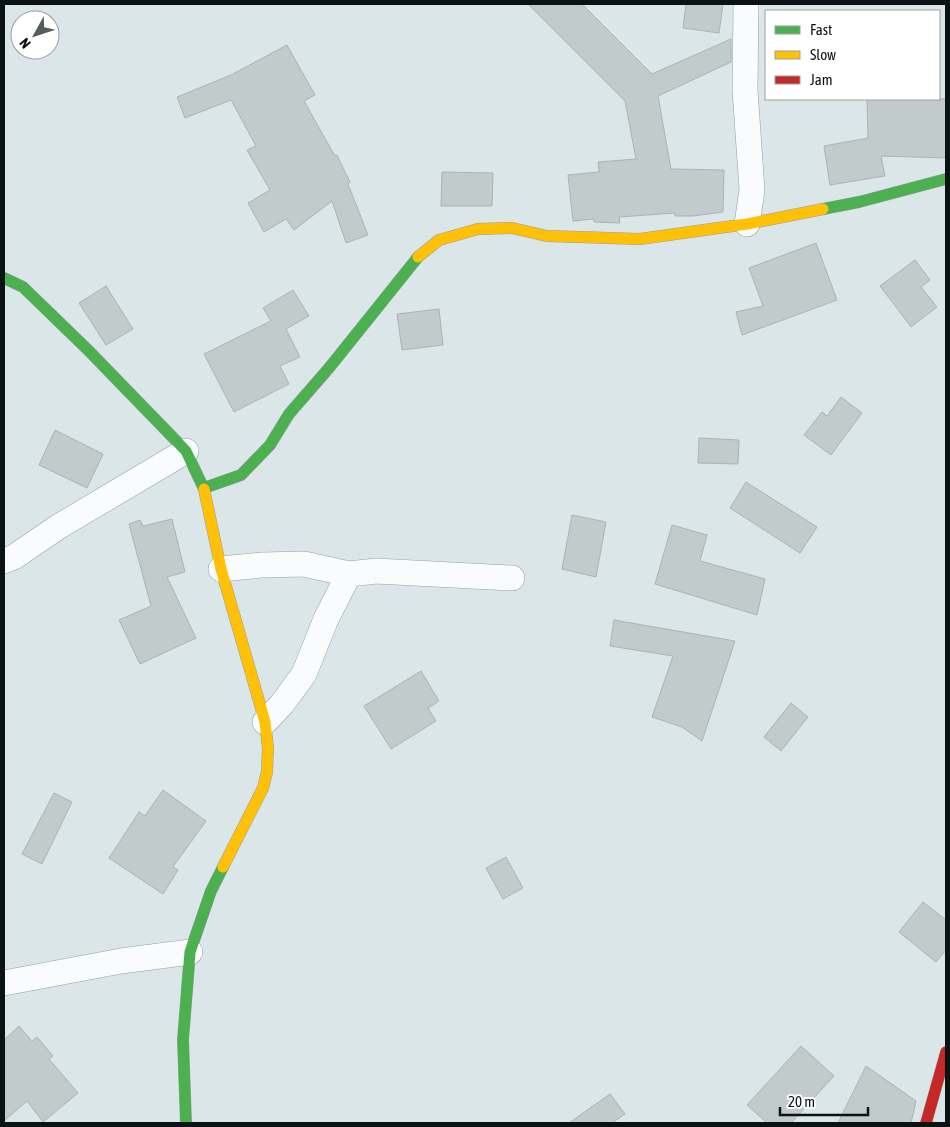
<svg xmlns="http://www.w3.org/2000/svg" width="950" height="1127" viewBox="0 0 950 1127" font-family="'Asap Condensed',sans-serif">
<rect width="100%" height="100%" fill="#dbe6e8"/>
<g fill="#c2cbcc" stroke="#abb3b5">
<polygon points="528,4 582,4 652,74 731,39 731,62 658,96 671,169 724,170 723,212 693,216 675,216 675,213 619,217 620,223 594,222 594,219 573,221 568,175 599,172 598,162 636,159 625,101"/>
<polygon points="686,4 723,4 719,33 683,28"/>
<polygon points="287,45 315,95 304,101 335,156 337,155 350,182 348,184 368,235 346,243 332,201 294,230 286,219 264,232 248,203 270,190 247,150 256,146 231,100 185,118 177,97 231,75"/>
<polygon points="867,99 946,99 946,158 881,156 885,176 830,185 824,146 868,138"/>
<polygon points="442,172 493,173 492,206 441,206"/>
<polygon points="816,243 837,300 742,335 736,312 763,306 749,268"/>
<polygon points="915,260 930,280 921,287 937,307 911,327 880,286"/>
<polygon points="106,286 133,329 106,345 79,303"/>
<polygon points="293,290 309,316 286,329 300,357 280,366 289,384 234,412 204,354 271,321 263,308"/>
<polygon points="439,309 443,345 402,350 397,314"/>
<polygon points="841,397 862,413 831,455 804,435 822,412 827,416"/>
<polygon points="55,430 103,454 87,488 39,465"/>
<polygon points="699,438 739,440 738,464 698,463"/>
<polygon points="746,482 817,527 800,553 730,508"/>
<polygon points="572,515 606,522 596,577 562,569"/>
<polygon points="172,519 185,572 167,577 196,638 140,664 119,620 151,606 129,524 140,520 143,526"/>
<polygon points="672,525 707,535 700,561 765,579 757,615 655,584"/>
<polygon points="614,620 735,641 702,741 682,727 652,717 673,656 610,646"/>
<polygon points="421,671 439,701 428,708 436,721 391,749 364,706"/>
<polygon points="791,703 808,717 781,751 764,737"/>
<polygon points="163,790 206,821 173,867 178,870 163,894 109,858 139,812 145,816"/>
<polygon points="54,793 72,802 42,864 22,854"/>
<polygon points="506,857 523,888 503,899 486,868"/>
<polygon points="923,902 946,920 946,950 936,962 899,932"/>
<polygon points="19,1026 32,1041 37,1037 53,1056 49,1059 78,1093 43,1122 27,1101 4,1121 4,1040"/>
<polygon points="801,1046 834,1076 791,1123 767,1123 747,1105"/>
<polygon points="866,1066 916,1101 911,1123 838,1123"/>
<polygon points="610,1094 625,1114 612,1123 569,1123"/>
</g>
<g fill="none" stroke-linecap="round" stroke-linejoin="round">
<g stroke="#97a0a2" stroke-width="26">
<g id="street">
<polyline points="746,4 745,90 752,190 747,224"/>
<polyline points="4,561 14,557 58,527 186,451"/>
<polyline points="221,569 262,565 304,564 349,574"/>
<polyline points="265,722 282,704 304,674 326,619 349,574 376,571 512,578"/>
<polyline points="4,983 121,961 190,952"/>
</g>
</g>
<g stroke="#97a0a2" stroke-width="12">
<g id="fast">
<polyline points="823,209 859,202 946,179"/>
<polyline points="4,278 23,287 89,351 186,451 204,489"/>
<polyline points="204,488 241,475 270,445 289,414 329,368 418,257"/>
<polyline points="186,1123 183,1040 190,952 211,891 223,867"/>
</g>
</g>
<g stroke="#97a0a2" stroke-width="12">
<g id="slow">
<polyline points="418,257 439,240 478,229 512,228 547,236 640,239 747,224 823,209"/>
<polyline points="204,489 221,569 265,722 268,748 267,772 263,788 223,867"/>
</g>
</g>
<g stroke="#97a0a2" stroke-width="12">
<polyline id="jam" points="926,1123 946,1052"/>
</g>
<use href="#street" stroke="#fafbfc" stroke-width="25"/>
<use href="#fast" stroke="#4caf50" stroke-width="11"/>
<use href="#slow" stroke="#ffc107" stroke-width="11"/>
<use href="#jam" stroke="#c62828" stroke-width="11"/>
</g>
<rect width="950" height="1127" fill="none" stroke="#0b1214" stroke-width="10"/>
<rect x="765" y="10" width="175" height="90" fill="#ffffff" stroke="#9da0a1"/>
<rect x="775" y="26" width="25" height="8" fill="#4caf50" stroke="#9da0a1"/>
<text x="810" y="35" font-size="15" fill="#0b1214">Fast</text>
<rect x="775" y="51" width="25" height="8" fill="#ffc107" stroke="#9da0a1"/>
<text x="810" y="60" font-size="15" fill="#0b1214">Slow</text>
<rect x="775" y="76" width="25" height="8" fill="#c62828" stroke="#9da0a1"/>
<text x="810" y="85" font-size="15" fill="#0b1214">Jam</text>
<g transform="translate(35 35) rotate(230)"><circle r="24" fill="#ffffff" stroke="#9da0a1"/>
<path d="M0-4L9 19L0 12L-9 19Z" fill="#545c5e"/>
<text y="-8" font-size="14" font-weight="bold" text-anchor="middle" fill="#0b1214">N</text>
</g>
<path d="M780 1107v8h88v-8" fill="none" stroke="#0b1214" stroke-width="2.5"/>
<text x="788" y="1107" font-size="15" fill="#0b1214" stroke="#ffffff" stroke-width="4" paint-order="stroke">20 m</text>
</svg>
